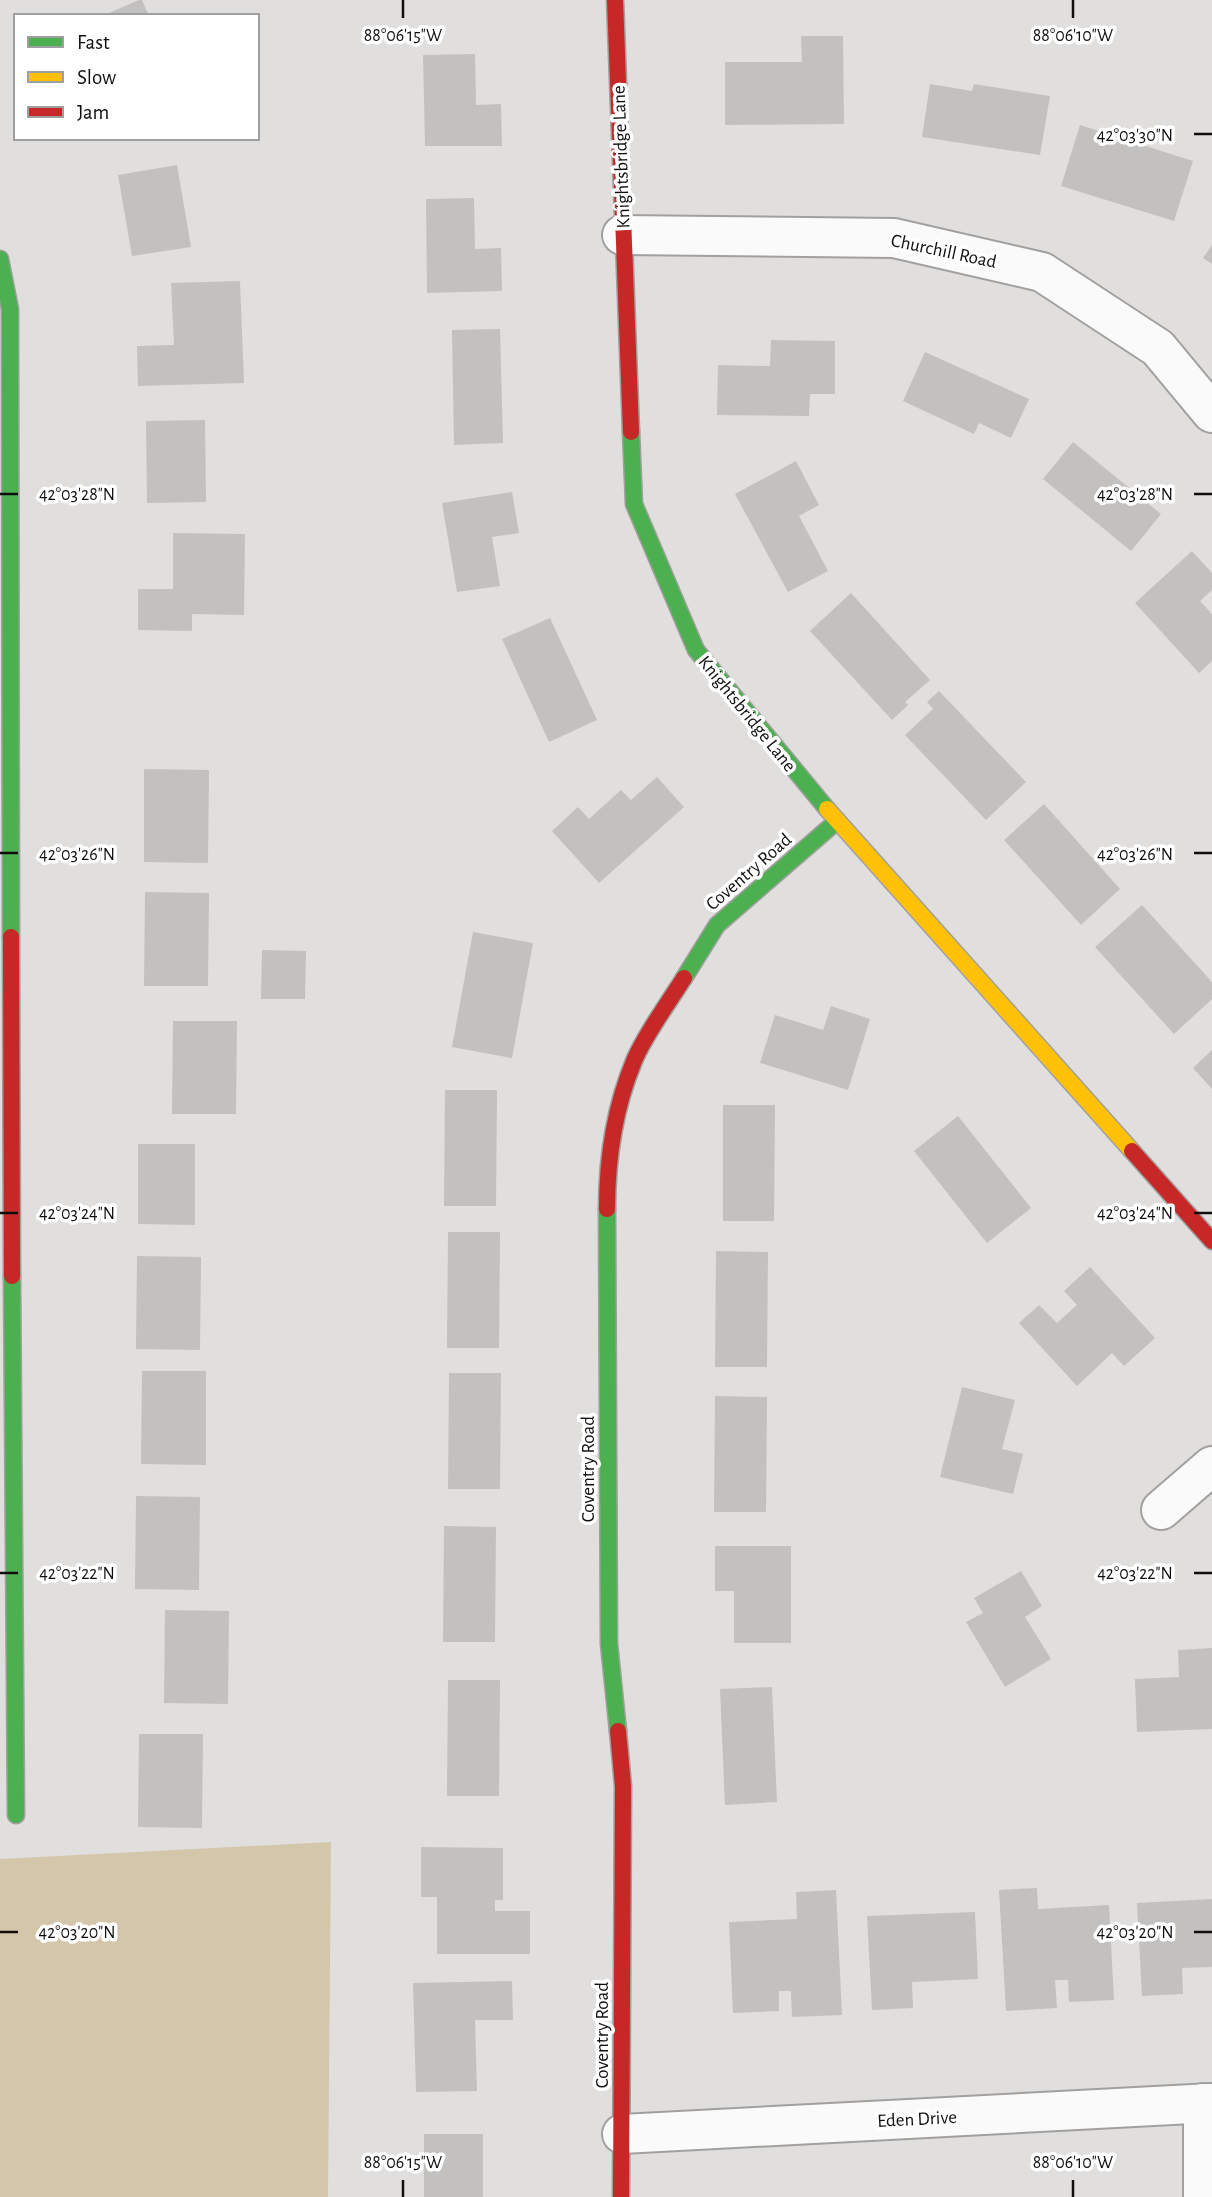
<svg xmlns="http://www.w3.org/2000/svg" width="1212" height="2197" viewBox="0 0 1212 2197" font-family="'Alegreya Sans',sans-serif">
<rect width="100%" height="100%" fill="#e0dfde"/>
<polygon fill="#d4c6ab" points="331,1842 328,2197 0,2197 0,1859"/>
<g fill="#c2c1c0">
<polygon points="139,0 142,0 149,16 102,16"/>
<polygon points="801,36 843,36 844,124 725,125 725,62 802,62"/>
<polygon points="475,54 476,105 501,104 502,146 425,146 423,55"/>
<polygon points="930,84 972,91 974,84 1050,96 1040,155 922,137"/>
<polygon points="1080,125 1193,161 1174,221 1061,186"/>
<polygon points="177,165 191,247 132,256 118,175"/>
<polygon points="474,198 475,249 501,248 502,291 427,293 426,199"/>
<polygon points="1212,245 1212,264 1203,258"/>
<polygon points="240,281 244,383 138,386 137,346 174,345 171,283"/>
<polygon points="500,329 503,443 454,445 452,330"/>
<polygon points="771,340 835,341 835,394 810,394 809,416 717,415 718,365 770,366"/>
<polygon points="925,352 1029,399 1011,438 979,423 974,434 903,401"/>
<polygon points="205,420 206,502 147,503 146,421"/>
<polygon points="1073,442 1161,514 1131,551 1043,479"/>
<polygon points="796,461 819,505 799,516 828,571 788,592 735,494"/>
<polygon points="512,492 519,533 492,537 500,586 457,592 442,503"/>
<polygon points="173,533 245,534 244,615 192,614 192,631 138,630 138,589 173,589"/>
<polygon points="1192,551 1212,573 1212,590 1200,601 1212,614 1212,661 1199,673 1135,603"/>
<polygon points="851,593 930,680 905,702 908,705 892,720 810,631"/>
<polygon points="550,618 597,720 549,742 502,639"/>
<polygon points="939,691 1026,782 986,820 905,735 933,709 927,702"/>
<polygon points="144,769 209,770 208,863 144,862"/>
<polygon points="657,777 684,807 599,883 552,831 578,807 589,819 621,790 631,800"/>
<polygon points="1044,804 1120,889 1081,925 1004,840"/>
<polygon points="145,892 209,893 208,986 144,986"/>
<polygon points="1142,905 1212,982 1212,999 1174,1034 1095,947"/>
<polygon points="473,932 533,943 512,1058 452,1047"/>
<polygon points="262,950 306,951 305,999 261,999"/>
<polygon points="831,1006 870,1019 848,1090 760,1063 775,1015 823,1030"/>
<polygon points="173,1021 237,1021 236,1114 172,1114"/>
<polygon points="1212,1050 1212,1089 1193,1068"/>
<polygon points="445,1090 497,1090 496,1206 444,1206"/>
<polygon points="723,1105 775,1105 774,1221 723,1221"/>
<polygon points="958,1116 1031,1208 987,1243 914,1151"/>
<polygon points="138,1144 195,1144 195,1225 138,1224"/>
<polygon points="448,1232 500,1232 499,1348 447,1348"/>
<polygon points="716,1251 768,1252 767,1367 715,1367"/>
<polygon points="137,1256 201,1257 200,1350 136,1349"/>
<polygon points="1090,1267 1155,1338 1124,1366 1112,1353 1077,1386 1019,1323 1039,1305 1057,1323 1077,1305 1064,1291"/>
<polygon points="142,1371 206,1371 206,1465 141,1464"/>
<polygon points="449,1373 501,1373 500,1489 448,1489"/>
<polygon points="962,1387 1015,1400 1002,1449 1023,1454 1013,1494 940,1477"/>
<polygon points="715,1396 767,1397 766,1512 714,1512"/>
<polygon points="136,1496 200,1497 199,1590 135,1589"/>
<polygon points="444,1526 496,1527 495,1642 443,1642"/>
<polygon points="715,1546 791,1546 791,1643 734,1643 734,1591 715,1591"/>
<polygon points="1021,1571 1042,1606 1025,1617 1051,1659 1005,1687 966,1622 983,1613 974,1598"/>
<polygon points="165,1610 229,1611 228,1704 164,1703"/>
<polygon points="1212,1648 1212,1729 1137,1732 1135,1679 1179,1677 1178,1650"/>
<polygon points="448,1680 500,1680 499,1796 447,1796"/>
<polygon points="772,1687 777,1802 725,1805 720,1689"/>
<polygon points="139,1734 203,1734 202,1828 138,1827"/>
<polygon points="421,1847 503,1848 503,1900 495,1900 495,1911 530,1911 530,1954 437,1954 437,1897 421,1897"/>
<polygon points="1037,1888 1038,1909 1109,1905 1114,2000 1069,2002 1068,1980 1055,1980 1057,2008 1006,2011 999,1890"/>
<polygon points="836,1890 842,2015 792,2017 791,1991 779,1991 779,2011 733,2013 729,1922 797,1919 796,1892"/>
<polygon points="1212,1899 1212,1967 1182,1968 1183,1994 1142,1996 1137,1903"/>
<polygon points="975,1912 978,1979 912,1982 913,2008 872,2010 867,1916"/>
<polygon points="512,1981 513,2020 475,2020 477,2091 416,2092 413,1983"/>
<rect x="424" y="2134" width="59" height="63"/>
</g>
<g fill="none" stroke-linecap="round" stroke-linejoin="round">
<g stroke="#a1a09f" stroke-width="42">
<g id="street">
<polyline points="622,235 894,238 1042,272 1158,348 1212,413"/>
<polyline points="1161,1510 1212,1466"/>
<polyline points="622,2134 1212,2103"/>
<polyline points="1203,2197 1203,2103"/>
</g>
</g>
<g stroke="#a1a09f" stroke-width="19">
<g id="fast">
<polyline points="0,259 10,309 11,937"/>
<polyline points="631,432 634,504 696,650 827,809"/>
<polyline points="684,978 717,925 837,821"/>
<polyline points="607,1209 609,1644 618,1731"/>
<polyline points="12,1276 16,1815"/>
</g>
</g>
<g stroke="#a1a09f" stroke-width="19">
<polyline id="slow" points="827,809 1132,1151"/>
</g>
<g stroke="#a1a09f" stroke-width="19">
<g id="jam">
<polyline points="615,0 631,432"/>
<polyline points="11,937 12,1276"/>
<polyline points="1132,1151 1212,1241"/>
<path d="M607,1209C607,1158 614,1109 634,1061C644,1036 669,1002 684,978"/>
<polyline points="618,1731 623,1786 621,2197"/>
</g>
</g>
<use href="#street" stroke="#fafafa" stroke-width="38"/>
<use href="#fast" stroke="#4caf50" stroke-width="16"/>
<use href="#slow" stroke="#ffc107" stroke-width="16"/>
<use href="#jam" stroke="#c62828" stroke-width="16"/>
</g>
<path fill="none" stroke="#100f0e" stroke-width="2.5" d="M403,0V18M1073,0V18M1194,134H1212M0,494H18M1194,494H1212M0,853H18M1194,853H1212M0,1213H18M1194,1213H1212M0,1573H18M1194,1573H1212M0,1932H18M1194,1932H1212M403,2180V2197M1073,2180V2197"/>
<g text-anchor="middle" stroke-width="7" stroke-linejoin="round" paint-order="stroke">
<g font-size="19" fill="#100f0e" stroke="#fff">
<text transform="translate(620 157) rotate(-92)" y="7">Knightsbridge Lane</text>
<text transform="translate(944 250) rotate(12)" y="7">Churchill Road</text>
<text transform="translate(748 713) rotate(51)" y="7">Knightsbridge Lane</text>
<text transform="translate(748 871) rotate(-41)" y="7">Coventry Road</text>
<text transform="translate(587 1469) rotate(-90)" y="7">Coventry Road</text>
<text transform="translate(601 2035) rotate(-90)" y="7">Coventry Road</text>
<text transform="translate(917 2118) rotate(-3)" y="7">Eden Drive</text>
</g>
</g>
<g font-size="18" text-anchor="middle" fill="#100f0e" stroke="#fff" stroke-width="7" stroke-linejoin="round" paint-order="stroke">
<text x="403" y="41">88°06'15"W</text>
<text x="1073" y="41">88°06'10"W</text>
<text x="1135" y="141">42°03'30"N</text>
<text x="77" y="500">42°03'28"N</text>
<text x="1135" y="500">42°03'28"N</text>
<text x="77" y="860">42°03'26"N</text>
<text x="1135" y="860">42°03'26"N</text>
<text x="77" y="1219">42°03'24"N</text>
<text x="1135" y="1219">42°03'24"N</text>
<text x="77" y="1579">42°03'22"N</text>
<text x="1135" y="1579">42°03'22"N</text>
<text x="77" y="1938">42°03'20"N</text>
<text x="1135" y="1938">42°03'20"N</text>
<text x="403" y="2168">88°06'15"W</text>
<text x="1073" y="2168">88°06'10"W</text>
</g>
<rect x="14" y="14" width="245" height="126" fill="#ffffff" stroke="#9f9f9f" stroke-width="2"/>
<rect x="28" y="37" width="35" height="10" fill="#4caf50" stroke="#9f9f9f" stroke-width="2"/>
<text x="77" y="49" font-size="21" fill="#100f0e">Fast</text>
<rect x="28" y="72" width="35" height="10" fill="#ffc107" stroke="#9f9f9f" stroke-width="2"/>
<text x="77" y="84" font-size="21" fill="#100f0e">Slow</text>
<rect x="28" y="107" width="35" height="10" fill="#c62828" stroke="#9f9f9f" stroke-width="2"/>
<text x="77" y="119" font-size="21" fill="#100f0e">Jam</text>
</svg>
